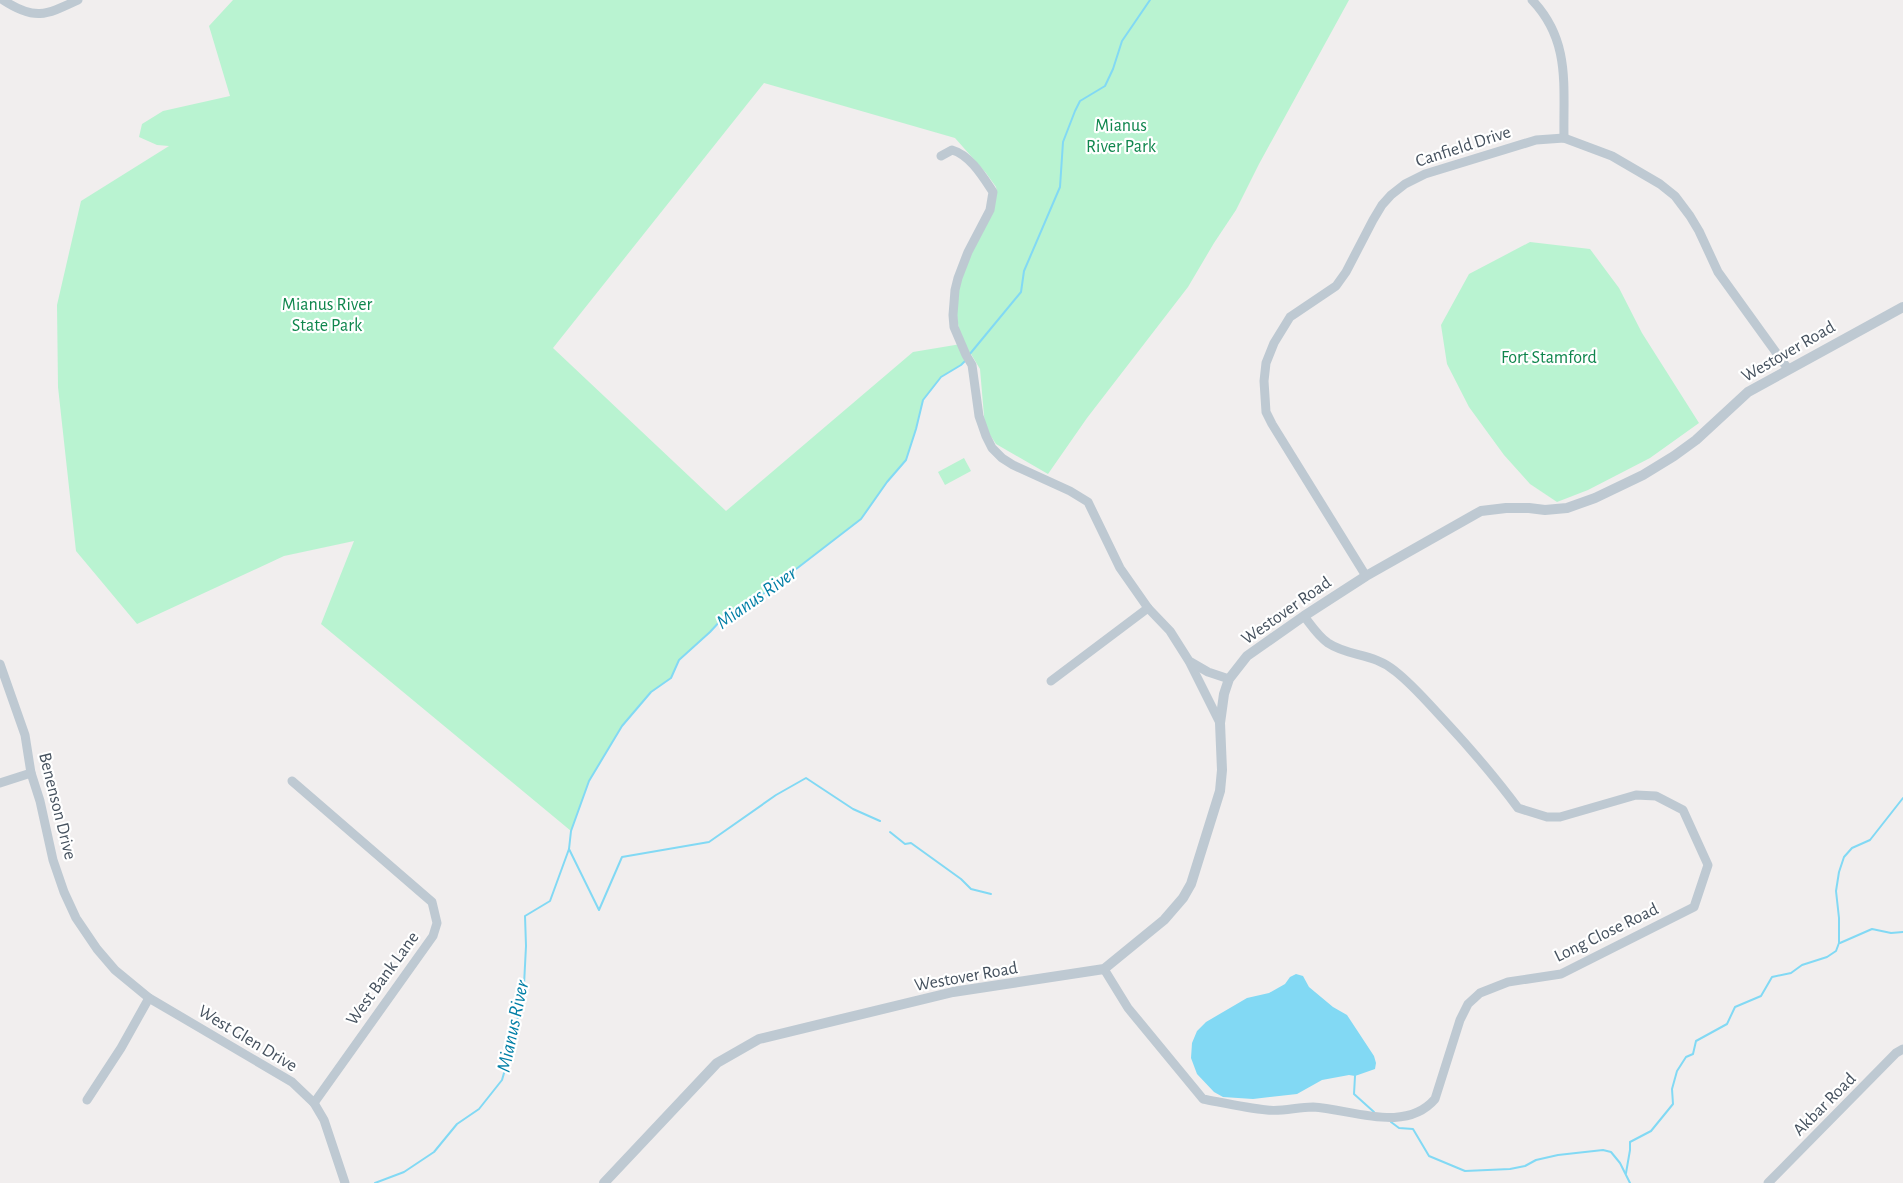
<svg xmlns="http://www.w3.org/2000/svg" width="1903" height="1183" viewBox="0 0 1903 1183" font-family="'Alegreya Sans',sans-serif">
<rect width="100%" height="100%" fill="#f1eeee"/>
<g fill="#b9f3d1" fill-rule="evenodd">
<path d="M233,0H1349L1259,164L1236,210L1214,243L1188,287L1087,418L1048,474L996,444L985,427L980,369L971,354L961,365L941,377L923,400L916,429L906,460L887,482L861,519L765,593L752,596L736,613L722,619L710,632L679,660L671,678L651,692L622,726L589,781L571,831L321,624L354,541L284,556L137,624L76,551L58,387L57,305L81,201L169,146L157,145L139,137L142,124L163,111L230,96L209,26ZM764,83L955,138L986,173L996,187L997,192L962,275L958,292L956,309L961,344L913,352L726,511L553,348Z"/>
<polygon points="1530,242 1590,249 1619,288 1642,333 1699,423 1650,458 1588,490 1557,502 1530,484 1504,455 1469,407 1447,364 1441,325 1469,274"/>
<polygon points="964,458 971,471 945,485 938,472"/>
</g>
<polygon fill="#82d9f4" points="1296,974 1303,976 1309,987 1333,1007 1347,1015 1374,1056 1376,1063 1375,1069 1355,1076 1349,1075 1322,1080 1297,1094 1253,1099 1223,1097 1214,1092 1197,1074 1191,1058 1192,1043 1197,1031 1206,1022 1247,998 1269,993 1285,984 1290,977"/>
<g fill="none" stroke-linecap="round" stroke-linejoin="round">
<g stroke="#82d9f4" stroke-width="2">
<polyline points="969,355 1021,292 1024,271 1060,187 1063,142 1075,111 1080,101 1105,86 1113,69 1122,41 1150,0"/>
<polyline points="890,832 905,844 911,843 961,879 971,889 991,894"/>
<polyline points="569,849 599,910 622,857 709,842 776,795 806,778 853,809 880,821"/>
<polyline points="1840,943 1872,929 1891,933 1903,932"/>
<polyline points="1355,1076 1354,1094 1374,1112"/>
<polyline points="1391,1122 1399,1128 1413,1129 1429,1156 1465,1171 1510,1169 1525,1166 1536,1160 1558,1155 1603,1150 1611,1152 1620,1163 1630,1183"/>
<polyline points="1626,1173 1630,1150 1630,1142 1651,1131 1673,1104 1672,1089 1677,1071 1686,1057 1693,1054 1696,1041 1727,1024 1735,1007 1761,996 1772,977 1791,973 1802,965 1827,957 1836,951 1839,943 1839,918 1836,891 1839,872 1844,857 1852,848 1870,840 1903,798"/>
<polyline points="375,1183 404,1172 434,1152 457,1124 479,1109 502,1080 513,1042 524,985 526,946 525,916 550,901 569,849 571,831 589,781 622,726 651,692 671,678 679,660 710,632 722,619 736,613 752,596 765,593 861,519 887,482 906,460 916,429 923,400 941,377 961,365 966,360"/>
</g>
<g stroke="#bec9d2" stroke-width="9">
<path d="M3,0C35,21 46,15 78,0"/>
<path d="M1532,0C1571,41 1563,85 1564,138"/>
<path d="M941,156L952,150C970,155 983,177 993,192L990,210L968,252L958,278L955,290L953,315L954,327L966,355L972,365L979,416L986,436L992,448L1002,458L1013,465L1070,491L1088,502L1120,568L1148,608L1170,631L1189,661L1208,672L1229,679"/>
<polyline points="1366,576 1272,424 1266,412 1264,381 1266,363 1274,343 1290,317 1336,286 1346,272 1373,220 1382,205 1391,195 1405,184 1425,174 1536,140 1564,138 1612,156 1660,184 1675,196 1690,216 1699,231 1718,272 1788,369"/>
<polyline points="1190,663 1220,723"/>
<polyline points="0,664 25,735 31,773 40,801 53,860 64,892 76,918 97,949 115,970 149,998 292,1082 314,1103 324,1120 345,1183"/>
<polyline points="1051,681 1148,608"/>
<polyline points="292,781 432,902 437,923 433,936 314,1103"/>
<polyline points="0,783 31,773"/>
<path d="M1104,969L1128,1008L1203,1099C1224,1103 1246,1108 1267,1110C1282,1112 1297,1107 1313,1107C1351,1109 1405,1134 1435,1099L1460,1020L1468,1004L1480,993L1508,982L1561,974L1694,907L1708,865L1683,810L1656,796L1636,795L1560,817H1547L1518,808C1495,777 1470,748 1444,720C1428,703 1413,685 1395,671C1374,653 1349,657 1328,643C1318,636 1311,625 1304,616"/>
<polyline points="87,1100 121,1048 149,998"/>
<polyline points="1768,1183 1896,1053 1903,1049"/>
</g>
<polyline stroke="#bec9d2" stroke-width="10" points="604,1183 717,1063 759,1039 953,992 1104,969 1164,920 1183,898 1191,884 1220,791 1222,770 1220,723 1224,694 1229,679 1247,656 1304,616 1366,576 1481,511 1506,508 1529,508 1545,510 1567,508 1595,498 1643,475 1674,456 1696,440 1748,392 1903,307"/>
</g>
<g text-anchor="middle" stroke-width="4.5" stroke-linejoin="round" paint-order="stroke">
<g font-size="18" fill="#0f864d" stroke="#fff">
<text x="1121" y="131">Mianus<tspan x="1121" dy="21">River Park</tspan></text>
<text x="327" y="310">Mianus River<tspan x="327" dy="21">State Park</tspan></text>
<text x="1549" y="363">Fort Stamford</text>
</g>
<g font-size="18" fill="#45515e" stroke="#fff">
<text transform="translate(1463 146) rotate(-18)" y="6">Canfield Drive</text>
<text transform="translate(1788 351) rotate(-30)" y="6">Westover Road</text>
<text transform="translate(1286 610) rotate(-35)" y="6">Westover Road</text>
<text transform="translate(58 806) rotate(76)" y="6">Benenson Drive</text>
<text transform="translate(1606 932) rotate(-26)" y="6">Long Close Road</text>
<text transform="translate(966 976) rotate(-10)" y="6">Westover Road</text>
<text transform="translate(382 978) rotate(-54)" y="6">West Bank Lane</text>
<text transform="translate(248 1038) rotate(31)" y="6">West Glen Drive</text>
<text transform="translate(1824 1104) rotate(-45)" y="6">Akbar Road</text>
</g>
<g font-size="20" font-style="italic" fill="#027fa6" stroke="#fff">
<text transform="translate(756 597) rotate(-35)" y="7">Mianus River</text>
<text transform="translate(512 1026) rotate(-78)" y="7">Mianus River</text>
</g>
</g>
</svg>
